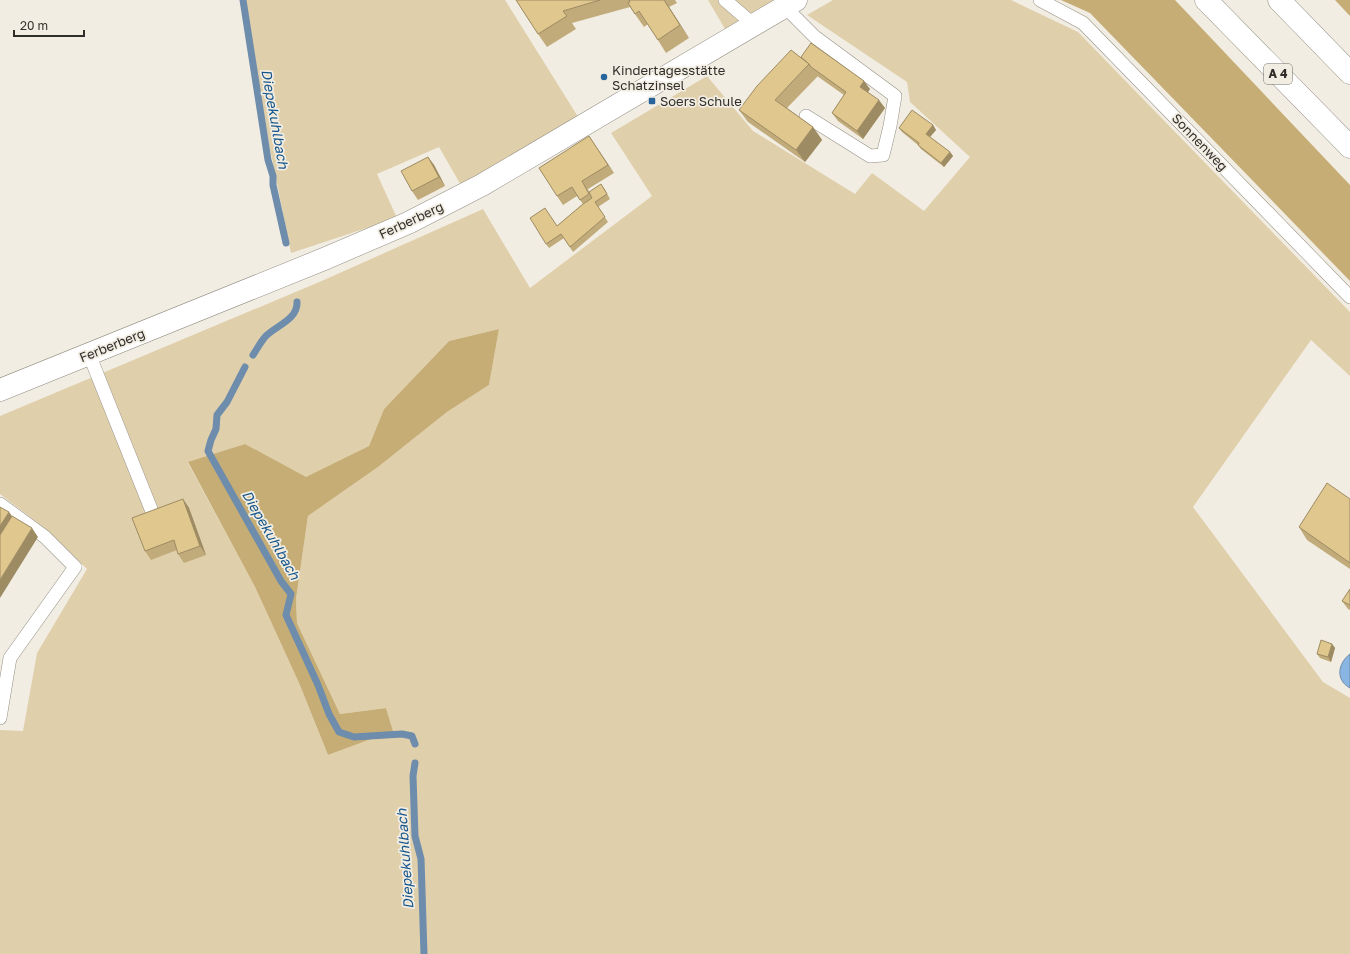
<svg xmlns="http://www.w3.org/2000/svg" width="1350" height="954" viewBox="0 0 1350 954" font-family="'Golos Text',sans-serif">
<rect width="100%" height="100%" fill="#f2ede2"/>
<g fill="#e0cfab" fill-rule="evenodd">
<polygon points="240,0 505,0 580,120 462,187 439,147 377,174 397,218 291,253"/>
<polygon points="708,0 780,0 728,34"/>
<path d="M833,0H1011L1078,32L1350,312V376L1311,340L1193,507L1323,682L1350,698V954H0V730L23,731L37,653L87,569L47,530L0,494V416L324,280L483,209L530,288L652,196L611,133L707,76L753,131L855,194L872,173L924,211L970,157L910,102L907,82L807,15ZM499,329L489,385L447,412L378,467L308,516L296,599L297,623L340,714L386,708L393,731L328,755L299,683L255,587L188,463L245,444L306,478L369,446L384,409L449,341Z"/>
</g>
<g fill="#c6ad75">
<polygon points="1061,0 1175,0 1350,185 1350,281 1090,13"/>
<polygon points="1335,0 1350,0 1350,16"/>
<polygon points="499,329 489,385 447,412 378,467 308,516 296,599 297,623 340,714 386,708 393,731 328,755 299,683 255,587 188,462 245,444 306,477 369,446 384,409 449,341"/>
</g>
<path fill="#89b5e2" stroke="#6e8cab" d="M1350,654V688C1335,680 1338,663 1350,654Z"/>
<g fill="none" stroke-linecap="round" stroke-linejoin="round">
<g stroke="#6e8cab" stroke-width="7">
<polyline points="243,0 268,160 273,176 273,185 286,243"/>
<path d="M253,355C257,349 260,343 265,337C275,326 298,320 297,302"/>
<polyline points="245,367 227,402 217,415 216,429 211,440 208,451 281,581 291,594 286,615 318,685 329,714 339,732 354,737 402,734 412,736 415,744"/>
<polyline points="415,763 413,776 415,836 421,859 424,954"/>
</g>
<g stroke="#959086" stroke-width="14">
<g id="lane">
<polyline points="725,0 754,25"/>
<polyline points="1040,0 1083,23 1350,297"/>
<polyline points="785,7 815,37 895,96 890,126 883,155 870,156 806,116"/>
<polyline points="89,354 151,509"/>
<polyline points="0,504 45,537 75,567 10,658 0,718"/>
</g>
</g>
<g stroke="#959086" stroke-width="23">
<polyline id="secondary" points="0,390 324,259 408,223 482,185 796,0"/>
</g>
<g stroke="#959086" stroke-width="23">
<g id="highway">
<polyline points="1206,0 1350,147"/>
<polyline points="1279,0 1350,73"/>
</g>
</g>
<use href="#lane" stroke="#fff" stroke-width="13"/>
<use href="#secondary" stroke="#fff" stroke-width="22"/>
<use href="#highway" stroke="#fff" stroke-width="22"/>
</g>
<g fill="#c1ab7a">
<polygon points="516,0 675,0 677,3 669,7 689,38 666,53 648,24 644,27 630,7 572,23 576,29 547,47 538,34"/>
<polygon points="801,57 870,89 868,92 885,108 863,139 838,121 832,113 844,95 817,76 818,76 787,108 813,127 822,140 805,162 748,122 739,110"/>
<polygon points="933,125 936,130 930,137 950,152 953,156 944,167 921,149 918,145 902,132 899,128"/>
<polygon points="589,136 614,173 588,189 589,192 604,188 610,199 598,207 608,222 573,252 564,238 549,248 546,244 557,226 583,204 577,196 563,205 557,196"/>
<polygon points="428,157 434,165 445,186 418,200 412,191"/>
<polygon points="183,499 189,508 206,555 184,563 178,554 177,550 151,560 145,551"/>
<polygon points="1350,499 1350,569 1307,540 1299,527"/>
<polygon points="1350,589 1350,610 1348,609 1342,601"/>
<polygon points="1332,644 1335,648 1331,662 1320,658 1317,654"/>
</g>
<g fill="#9d8b63">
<polygon points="664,0 669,7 689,38 680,25"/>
<polygon points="864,81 870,89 866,95 860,87"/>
<polygon points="879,100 885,108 863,139 857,131"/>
<polygon points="933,125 936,130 929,138 926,134"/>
<polygon points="813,127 822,140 805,162 796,150"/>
<polygon points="589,136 595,145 614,173 608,165"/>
<polygon points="950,152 953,156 944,167 941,163"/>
<polygon points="428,157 434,165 445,186 439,177"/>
<polygon points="183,499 189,508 206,555 200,546"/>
<polygon points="9,512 18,524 0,554 0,526"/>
<polygon points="32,528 38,537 0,598 0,580"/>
<polygon points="1332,644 1335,648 1331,662 1328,657"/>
</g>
<g fill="#e0c78e" stroke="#9d8b63">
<polygon points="516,0 600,0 563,11 567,16 538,34"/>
<polygon points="629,0 664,0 680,25 658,40 639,11 635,14 628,3 630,2"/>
<polygon points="811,43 864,81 860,87 879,100 857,131 832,113 846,92 811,67 809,64 801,57"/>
<polygon points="791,50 809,64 775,100 813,127 796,150 739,110 757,86"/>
<polygon points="912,110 933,125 926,134 950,152 941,163 918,145 919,143 899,128"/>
<polygon points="589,136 608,165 582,181 589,194 580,200 572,187 557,196 539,168"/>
<polygon points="428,157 439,177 412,191 401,171"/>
<polygon points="601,184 607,194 595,202 605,217 570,247 561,234 546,244 530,218 545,208 557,226 583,204 592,198 589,192"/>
<polygon points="1327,483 1350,499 1350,563 1299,527"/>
<polygon points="183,499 200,546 178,554 174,540 145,551 132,518"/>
<polygon points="0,507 9,512 0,526"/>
<polygon points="12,516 32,528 0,580 0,535"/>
<polygon points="1350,589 1350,605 1342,601"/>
<polygon points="1321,640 1332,644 1328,657 1317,654"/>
</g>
<g fill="#28659c" stroke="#f2ede2" stroke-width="1.5">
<circle cx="604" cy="77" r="4"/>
<rect x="648" y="97" width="8" height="8" rx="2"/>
</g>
<g text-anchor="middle" stroke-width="3.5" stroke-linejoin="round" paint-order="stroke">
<rect fill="#f2ede2" stroke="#6a6761" stroke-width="1" x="1264" y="64" width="28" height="20" rx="3"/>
<g font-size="12" font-weight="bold" fill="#302e2a">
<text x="1278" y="78">A 4</text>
</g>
<g font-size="13" fill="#302e2a" stroke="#f2ede2" text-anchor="start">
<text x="612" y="75">Kindertagesstätte<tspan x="612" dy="15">Schatzinsel</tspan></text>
<text x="660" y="106">Soers Schule</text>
</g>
<g font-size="13" fill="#302e2a" stroke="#f2ede2">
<text transform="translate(1200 142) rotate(46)" y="5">Sonnenweg</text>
<text transform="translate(411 220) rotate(-25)" y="5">Ferberberg</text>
<text transform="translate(112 345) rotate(-22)" y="5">Ferberberg</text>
</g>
<g font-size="14" font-style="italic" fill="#14558b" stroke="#f2ede2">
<text transform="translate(275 119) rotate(80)" y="5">Diepekuhlbach</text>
<text transform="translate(271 535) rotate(60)" y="5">Diepekuhlbach</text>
<text transform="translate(405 859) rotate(-94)" y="5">Diepekuhlbach</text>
</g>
</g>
<path d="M14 30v6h70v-6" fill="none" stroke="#302e2a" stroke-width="2"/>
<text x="20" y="30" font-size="12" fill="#302e2a" stroke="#f2ede2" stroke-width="3" paint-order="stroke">20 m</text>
</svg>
